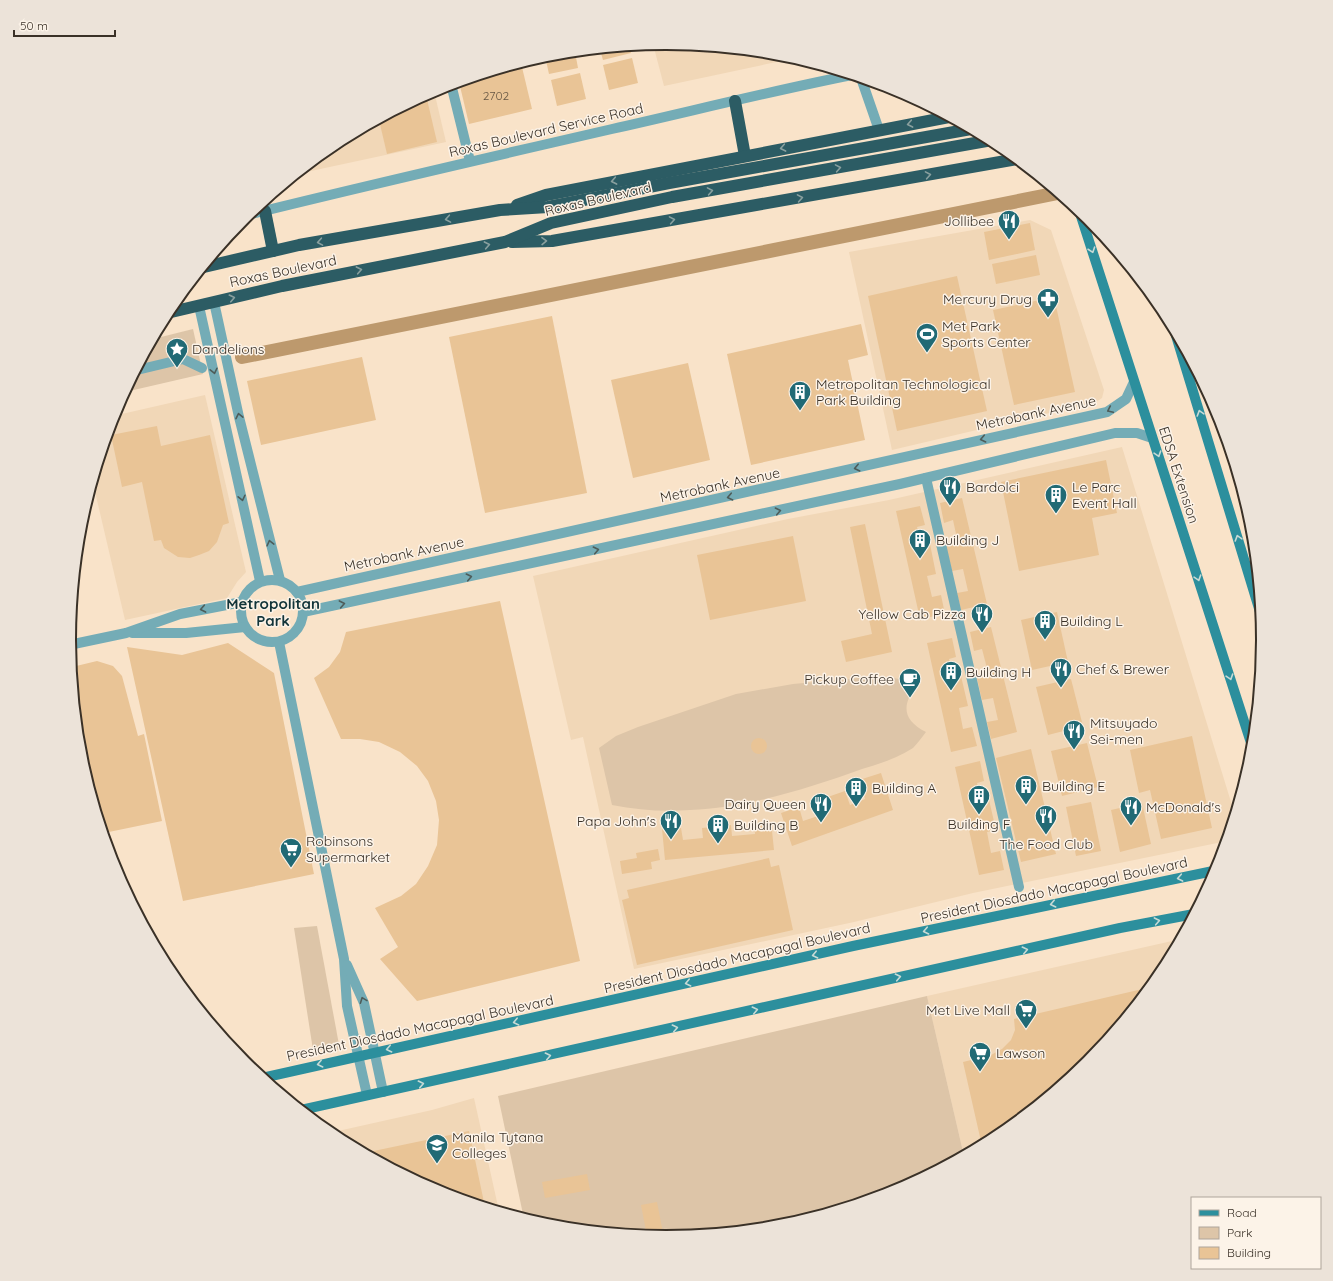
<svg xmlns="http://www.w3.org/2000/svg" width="1333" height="1281" viewBox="0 0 1333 1281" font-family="Quicksand,sans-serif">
<rect width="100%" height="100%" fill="#f9e3c9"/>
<g fill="#f1d7b7">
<polygon points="667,43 783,55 795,58 664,86 653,44"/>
<polygon points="434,91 446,142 297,174 335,144"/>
<polygon points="1030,220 1051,230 1104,390 1102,398 1096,402 892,450 849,252"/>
<polygon points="205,395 246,572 237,582 227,598 125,620 93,483 113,416"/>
<polygon points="1122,447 1235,815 1227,841 973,893 854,922 634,969 583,737 571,740 533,576 788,519 889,500"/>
<polygon points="1181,939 1163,973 1089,1063 998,1137 964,1156 927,996"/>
<polygon points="474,1098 499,1211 438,1192 329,1133 432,1110"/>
</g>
<g fill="#ddc5a8">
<polygon points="193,329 203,374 125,392 153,339"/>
<path d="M870,677L894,678L918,683C902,704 901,719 926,732C922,737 918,743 913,748C898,758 879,764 862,769C809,788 747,808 690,810C663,812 638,810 612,805L599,748L616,736L638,727L736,694L793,684Z"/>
<polygon points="317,926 340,1050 313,1050 294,928"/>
<polygon points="927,996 964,1156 895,1193 783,1227 666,1238 550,1226 524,1219 498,1096"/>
</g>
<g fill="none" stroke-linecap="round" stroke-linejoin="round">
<polyline stroke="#bd996d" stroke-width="14" points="242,357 1058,193"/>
</g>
<g fill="#e9c496">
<polygon points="622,47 630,47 631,53 603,60 600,50"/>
<polygon points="575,52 578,68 549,74 545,56"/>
<polygon points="632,58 638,83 609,90 603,65"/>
<polygon points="521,63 532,109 469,124 459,82"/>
<polygon points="580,73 586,99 557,106 551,80"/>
<polygon points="426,95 437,142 387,154 379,120"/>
<polygon points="1030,223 1035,250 989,260 984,232"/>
<polygon points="1036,255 1040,275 996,284 992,264"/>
<polygon points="957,276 987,411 897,431 868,296"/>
<polygon points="1054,297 1075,392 1014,405 993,310"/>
<polygon points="552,316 587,493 485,513 449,337"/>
<polygon points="861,324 868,355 848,360 865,440 751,465 727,354"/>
<polygon points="362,357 376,420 261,445 247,381"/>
<polygon points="688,363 710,460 633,478 611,380"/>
<polygon points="157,426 161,446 210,435 229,523 223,525 217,542 209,551 199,555 190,558 178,557 164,548 161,540 154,541 142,482 122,487 111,435"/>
<polygon points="1106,460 1117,513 1092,518 1099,555 1019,571 1001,482"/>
<polygon points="962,498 987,604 961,610 957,593 968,591 963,569 952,571 946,546 958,543 953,520 944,523 940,503"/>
<polygon points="920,506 925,525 917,527 922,546 930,544 936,574 927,576 932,597 941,595 945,614 920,619 896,511"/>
<polygon points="865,524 892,652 846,662 841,641 872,634 850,527"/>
<polygon points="793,536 806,601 710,620 697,555"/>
<polygon points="500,601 580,961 417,1001 380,959 398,947 375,908 401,896 416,884 428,866 437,845 439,820 436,801 428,781 417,766 400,752 379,742 360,739 341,739 314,678 329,667 340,652 346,632"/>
<polygon points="1057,612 1068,662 1032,670 1021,620"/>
<polygon points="991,627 1017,732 991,739 987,722 998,720 993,698 982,700 976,674 988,672 982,649 974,651 970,632"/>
<polygon points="952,638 956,657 949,659 953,678 961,676 968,706 959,708 963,729 972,727 977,746 951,752 927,643"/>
<polygon points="228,643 274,673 314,874 183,901 127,647 182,655"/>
<polygon points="97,661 113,666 122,676 138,736 144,734 162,821 104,833 80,757 72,667"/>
<polygon points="1071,679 1083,726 1048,735 1036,687"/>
<polygon points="1192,736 1212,828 1161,839 1150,790 1139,793 1130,750"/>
<circle cx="759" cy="746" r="8"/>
<polygon points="1087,743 1098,787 1062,796 1051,751"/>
<polygon points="1031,749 1056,854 1021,862 996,758"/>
<polygon points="980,761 984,781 977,783 981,802 989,800 996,830 987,832 991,853 1000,851 1004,870 979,875 955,767"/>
<polygon points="881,773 893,810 792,846 781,813 799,807 803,821 821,815 816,801 845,791 850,805 865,799 859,780"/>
<polygon points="1091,802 1101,851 1076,856 1066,807"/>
<polygon points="1142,803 1151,844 1120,852 1111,810"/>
<polygon points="771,821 774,850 665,860 662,829 681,828 683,840 703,838 702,828 731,825 732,836 755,834 754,822"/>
<polygon points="658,849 660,860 651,862 652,869 622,874 620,861 637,858 636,853"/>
<polygon points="769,858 771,867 779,865 793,930 637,965 622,900 629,898 627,890"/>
<polygon points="1151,987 1089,1063 998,1137 982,1146 963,1062 991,1055 1002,1049 1011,1040 1015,1030 1014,1019"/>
<polygon points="469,1131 485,1207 438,1193 437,1188 431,1189 364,1153"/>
<polygon points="587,1174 590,1190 545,1198 542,1182"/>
<polygon points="657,1202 664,1238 647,1236 641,1205"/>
</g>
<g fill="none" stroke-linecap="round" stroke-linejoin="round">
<g stroke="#74acb6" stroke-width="10">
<polyline points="861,78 879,130"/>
<polyline points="451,84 470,161"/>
<path d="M247,215C368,185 490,157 612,129C692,111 771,91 852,75"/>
<polyline points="214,302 239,417 280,580"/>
<polyline points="199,306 260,581"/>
<polyline points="137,370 183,359 202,368"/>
<polyline points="926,478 1019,887"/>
<circle cx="272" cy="611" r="31"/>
<polyline points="297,592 1107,412 1126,399 1134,382"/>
<polyline points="303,612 900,484 1115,433 1137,433 1152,438"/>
<polyline points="132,633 186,633 245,627"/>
<polyline points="279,642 344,959 347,1006 367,1095"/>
<polyline points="69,645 126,633 180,614 242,602"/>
<polyline points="347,965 364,1003 383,1092"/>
</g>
<g stroke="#2c8f9d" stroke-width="10">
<polyline points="1079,210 1253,749"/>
<polyline points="1174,329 1261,615"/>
<polyline points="262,1078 853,946 1218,870"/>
<polyline points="301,1110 1120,928 1194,914"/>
</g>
<g stroke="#2c5c64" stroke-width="12">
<polyline points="735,101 745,156"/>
<polyline points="517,205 546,195 949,117"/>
<polyline points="265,211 273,251"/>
<polyline points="512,242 552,241 1017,159"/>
<polyline points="204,267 299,245 500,210 548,207 669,183 971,129"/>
<polyline points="167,313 282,286 505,242 551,223 672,197 992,140"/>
</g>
</g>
<defs><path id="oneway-chevron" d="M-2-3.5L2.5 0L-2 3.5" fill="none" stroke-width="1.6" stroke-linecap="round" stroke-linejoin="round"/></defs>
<g stroke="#8aa09f">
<use href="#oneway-chevron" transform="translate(910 124) rotate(169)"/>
<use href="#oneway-chevron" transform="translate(783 148) rotate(169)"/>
<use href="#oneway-chevron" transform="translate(838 168) rotate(-10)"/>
<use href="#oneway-chevron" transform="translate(928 175) rotate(-10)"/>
<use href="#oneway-chevron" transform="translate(614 181) rotate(169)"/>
<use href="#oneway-chevron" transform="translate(710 191) rotate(-10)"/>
<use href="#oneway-chevron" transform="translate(800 198) rotate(-10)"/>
<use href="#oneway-chevron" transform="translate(448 219) rotate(170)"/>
<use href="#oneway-chevron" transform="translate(672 220) rotate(-10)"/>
<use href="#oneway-chevron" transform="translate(544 241) rotate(-1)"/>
<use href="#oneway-chevron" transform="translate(320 242) rotate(170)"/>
<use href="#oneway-chevron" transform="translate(487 245) rotate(-11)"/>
<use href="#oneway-chevron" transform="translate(359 270) rotate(-11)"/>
<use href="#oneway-chevron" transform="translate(232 298) rotate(-13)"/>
</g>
<g stroke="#c8dad5">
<use href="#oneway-chevron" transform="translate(1092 250) rotate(71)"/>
<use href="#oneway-chevron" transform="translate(1200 413) rotate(-107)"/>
<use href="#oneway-chevron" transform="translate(1158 454) rotate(72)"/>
<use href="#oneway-chevron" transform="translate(1238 538) rotate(-107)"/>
<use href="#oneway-chevron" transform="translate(1198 578) rotate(72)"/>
<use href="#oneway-chevron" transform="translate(1230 677) rotate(72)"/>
<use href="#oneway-chevron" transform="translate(1180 878) rotate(169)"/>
<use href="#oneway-chevron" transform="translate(1053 904) rotate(167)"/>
<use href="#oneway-chevron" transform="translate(1157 921) rotate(-11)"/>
<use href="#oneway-chevron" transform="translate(926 931) rotate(168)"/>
<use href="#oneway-chevron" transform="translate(1025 950) rotate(-13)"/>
<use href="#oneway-chevron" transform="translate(815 955) rotate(167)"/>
<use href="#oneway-chevron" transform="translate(898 977) rotate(-12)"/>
<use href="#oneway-chevron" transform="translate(688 983) rotate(167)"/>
<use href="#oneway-chevron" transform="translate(755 1010) rotate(-13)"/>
<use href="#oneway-chevron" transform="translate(516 1022) rotate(167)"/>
<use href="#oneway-chevron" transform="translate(675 1028) rotate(-12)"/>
<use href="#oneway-chevron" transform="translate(389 1049) rotate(168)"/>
<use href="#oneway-chevron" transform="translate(548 1056) rotate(-12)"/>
<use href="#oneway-chevron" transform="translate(320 1064) rotate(167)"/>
<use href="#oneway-chevron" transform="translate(421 1084) rotate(-12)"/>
</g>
<g stroke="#4e5c59">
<use href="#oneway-chevron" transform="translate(214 371) rotate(77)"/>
<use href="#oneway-chevron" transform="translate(1110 410) rotate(155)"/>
<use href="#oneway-chevron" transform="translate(239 416) rotate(-102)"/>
<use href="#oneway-chevron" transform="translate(983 439) rotate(168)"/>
<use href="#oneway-chevron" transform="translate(857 468) rotate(167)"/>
<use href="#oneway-chevron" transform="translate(730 497) rotate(168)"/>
<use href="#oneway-chevron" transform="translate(242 498) rotate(77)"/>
<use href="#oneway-chevron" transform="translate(778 511) rotate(-12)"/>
<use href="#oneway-chevron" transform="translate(270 543) rotate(-104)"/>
<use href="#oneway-chevron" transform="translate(596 550) rotate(-12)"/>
<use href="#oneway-chevron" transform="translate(469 577) rotate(-12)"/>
<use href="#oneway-chevron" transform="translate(342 604) rotate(-11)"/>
<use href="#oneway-chevron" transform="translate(203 609) rotate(169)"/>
<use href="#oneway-chevron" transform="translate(363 1000) rotate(-111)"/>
</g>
<defs>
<g id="restaurant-pin" transform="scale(1.15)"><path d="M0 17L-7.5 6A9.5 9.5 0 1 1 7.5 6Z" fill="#216a75" stroke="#fcf3e8"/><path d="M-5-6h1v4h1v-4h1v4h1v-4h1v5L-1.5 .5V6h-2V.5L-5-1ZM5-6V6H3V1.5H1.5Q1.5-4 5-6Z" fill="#fff"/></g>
<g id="pharmacy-pin" transform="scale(1.15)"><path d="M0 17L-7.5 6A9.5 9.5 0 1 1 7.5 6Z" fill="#216a75" stroke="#fcf3e8"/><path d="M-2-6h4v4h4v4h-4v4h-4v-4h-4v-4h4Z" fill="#fff"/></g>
<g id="stadium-pin" transform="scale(1.15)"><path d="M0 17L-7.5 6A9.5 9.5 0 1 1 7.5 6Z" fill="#216a75" stroke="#fcf3e8"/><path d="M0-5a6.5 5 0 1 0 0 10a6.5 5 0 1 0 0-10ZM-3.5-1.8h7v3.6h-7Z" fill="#fff"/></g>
<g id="sight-pin" transform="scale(1.15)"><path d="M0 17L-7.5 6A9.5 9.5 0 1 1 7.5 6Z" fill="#216a75" stroke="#fcf3e8"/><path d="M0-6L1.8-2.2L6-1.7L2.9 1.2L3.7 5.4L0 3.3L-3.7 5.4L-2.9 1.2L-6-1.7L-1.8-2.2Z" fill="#fff"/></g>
<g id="building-pin" transform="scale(1.15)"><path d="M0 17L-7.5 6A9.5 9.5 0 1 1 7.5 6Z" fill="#216a75" stroke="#fcf3e8"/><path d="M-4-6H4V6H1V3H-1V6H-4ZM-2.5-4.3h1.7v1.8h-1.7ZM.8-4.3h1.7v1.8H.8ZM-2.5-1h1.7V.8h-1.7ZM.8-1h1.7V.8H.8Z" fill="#fff"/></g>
<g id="cafe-pin" transform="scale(1.15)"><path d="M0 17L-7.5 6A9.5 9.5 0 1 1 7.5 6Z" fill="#216a75" stroke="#fcf3e8"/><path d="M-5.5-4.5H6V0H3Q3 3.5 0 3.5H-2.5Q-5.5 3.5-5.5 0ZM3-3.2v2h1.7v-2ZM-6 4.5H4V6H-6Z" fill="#fff"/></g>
<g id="supermarket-pin" transform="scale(1.15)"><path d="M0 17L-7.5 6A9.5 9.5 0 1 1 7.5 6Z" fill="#216a75" stroke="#fcf3e8"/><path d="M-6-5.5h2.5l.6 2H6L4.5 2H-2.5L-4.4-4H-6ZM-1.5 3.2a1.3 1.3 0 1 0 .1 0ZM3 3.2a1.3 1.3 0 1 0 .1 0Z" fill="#fff"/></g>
<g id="university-pin" transform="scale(1.15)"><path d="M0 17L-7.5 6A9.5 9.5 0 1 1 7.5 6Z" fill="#216a75" stroke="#fcf3e8"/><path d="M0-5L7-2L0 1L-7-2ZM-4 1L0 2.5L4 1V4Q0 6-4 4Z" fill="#fff"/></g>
</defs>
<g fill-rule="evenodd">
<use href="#restaurant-pin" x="1009" y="221"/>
<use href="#pharmacy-pin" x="1048" y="299"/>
<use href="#stadium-pin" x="927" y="334"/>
<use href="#sight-pin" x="177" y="349"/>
<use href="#building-pin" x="800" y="392"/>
<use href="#restaurant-pin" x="950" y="487"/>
<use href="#building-pin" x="1056" y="495"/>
<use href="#building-pin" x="920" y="540"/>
<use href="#restaurant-pin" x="982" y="614"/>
<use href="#building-pin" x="1045" y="621"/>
<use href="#restaurant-pin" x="1061" y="669"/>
<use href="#building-pin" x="951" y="672"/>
<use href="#cafe-pin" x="910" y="679"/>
<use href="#restaurant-pin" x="1074" y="731"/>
<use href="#building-pin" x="1026" y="786"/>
<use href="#building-pin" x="856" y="788"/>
<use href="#building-pin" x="979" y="796"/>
<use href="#restaurant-pin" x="821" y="804"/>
<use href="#restaurant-pin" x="1131" y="807"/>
<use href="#restaurant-pin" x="1046" y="816"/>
<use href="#restaurant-pin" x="671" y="821"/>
<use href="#building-pin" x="718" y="825"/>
<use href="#supermarket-pin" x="291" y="849"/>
<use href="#supermarket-pin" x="1026" y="1010"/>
<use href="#supermarket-pin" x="980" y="1053"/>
<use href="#university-pin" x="437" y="1145"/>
</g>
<g text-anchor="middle" stroke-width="3" stroke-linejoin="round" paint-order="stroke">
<g font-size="12" fill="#665643">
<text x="496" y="100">2702</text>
</g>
<g font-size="14" fill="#3a3127" stroke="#fcf3e8">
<text transform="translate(546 130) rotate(-13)" y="5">Roxas Boulevard Service Road</text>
<text transform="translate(598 199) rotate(-13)" y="5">Roxas Boulevard</text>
<text transform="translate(283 271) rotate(-12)" y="5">Roxas Boulevard</text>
<text transform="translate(1036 413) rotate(-12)" y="5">Metrobank Avenue</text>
<text transform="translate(1179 475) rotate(72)" y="5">EDSA Extension</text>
<text transform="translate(720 485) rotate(-12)" y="5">Metrobank Avenue</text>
<text transform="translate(404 554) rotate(-12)" y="5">Metrobank Avenue</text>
<text transform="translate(1054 890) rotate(-12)" y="5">President Diosdado Macapagal Boulevard</text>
<text transform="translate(737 958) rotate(-13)" y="5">President Diosdado Macapagal Boulevard</text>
<text transform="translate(420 1028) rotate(-12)" y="5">President Diosdado Macapagal Boulevard</text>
</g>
<g font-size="14" fill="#3a3127" stroke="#fcf3e8" text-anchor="start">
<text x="994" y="226" text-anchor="end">Jollibee</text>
<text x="1032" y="304" text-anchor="end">Mercury Drug</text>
<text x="942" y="331">Met Park<tspan x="942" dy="16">Sports Center</tspan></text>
<text x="192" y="354">Dandelions</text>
<text x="816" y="389">Metropolitan Technological<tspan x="816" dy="16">Park Building</tspan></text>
<text x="966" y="492">Bardolci</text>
<text x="1072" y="492">Le Parc<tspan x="1072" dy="16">Event Hall</tspan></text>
<text x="936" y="545">Building J</text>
<text x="966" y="619" text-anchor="end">Yellow Cab Pizza</text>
<text x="1060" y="626">Building L</text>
<text x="1076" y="674">Chef &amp; Brewer</text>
<text x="966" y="677">Building H</text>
<text x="894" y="684" text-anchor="end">Pickup Coffee</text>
<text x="1090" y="728">Mitsuyado<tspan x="1090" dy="16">Sei-men</tspan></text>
<text x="1042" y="791">Building E</text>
<text x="872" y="793">Building A</text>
<text x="806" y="809" text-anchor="end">Dairy Queen</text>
<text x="1146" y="812">McDonald's</text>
<text x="656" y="826" text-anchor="end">Papa John's</text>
<text x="979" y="829" text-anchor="middle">Building F</text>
<text x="734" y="830">Building B</text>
<text x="306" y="846">Robinsons<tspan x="306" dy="16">Supermarket</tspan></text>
<text x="1046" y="849" text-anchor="middle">The Food Club</text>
<text x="1010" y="1015" text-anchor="end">Met Live Mall</text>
<text x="996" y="1058">Lawson</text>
<text x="452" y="1142">Manila Tytana<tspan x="452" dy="16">Colleges</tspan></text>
</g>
<g font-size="15" font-weight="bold" fill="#13353a" stroke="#fcf3e8">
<text x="273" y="609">Metropolitan<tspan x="273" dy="17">Park</tspan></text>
</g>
</g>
<path d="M0 0H1333V1281H0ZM76 640a590 590 0 1 1 1180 0a590 590 0 1 1-1180 0Z" fill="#ece3d9" fill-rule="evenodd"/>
<path fill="none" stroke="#3a3127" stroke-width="2" d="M76 640a590 590 0 1 1 1180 0a590 590 0 1 1-1180 0Z"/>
<rect x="1191" y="1197" width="130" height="72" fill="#fcf3e8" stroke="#aea59b"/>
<rect x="1199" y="1210" width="20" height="6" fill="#2c8f9d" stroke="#aea59b"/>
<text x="1227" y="1217" font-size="12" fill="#3a3127">Road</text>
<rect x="1199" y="1227" width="20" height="12" fill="#ddc5a8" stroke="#aea59b"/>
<text x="1227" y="1237" font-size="12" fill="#3a3127">Park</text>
<rect x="1199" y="1247" width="20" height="12" fill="#e9c496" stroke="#aea59b"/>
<text x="1227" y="1257" font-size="12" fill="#3a3127">Building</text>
<path d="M14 30v6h101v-6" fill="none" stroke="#3a3127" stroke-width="2"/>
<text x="20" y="30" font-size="12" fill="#3a3127" stroke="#fcf3e8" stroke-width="3" paint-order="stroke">50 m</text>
</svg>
